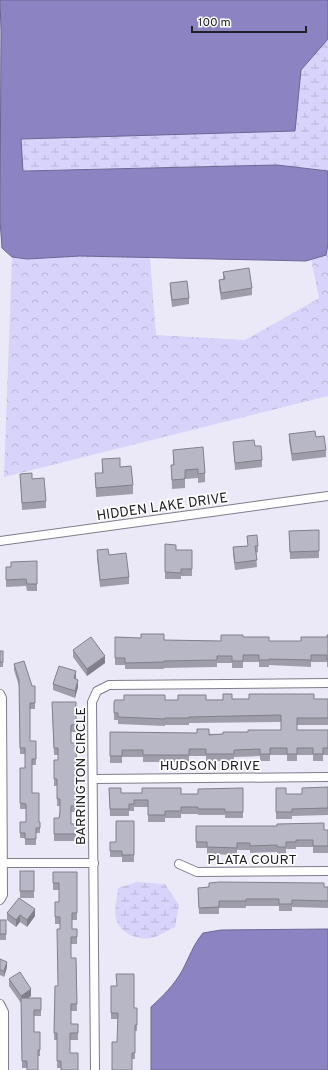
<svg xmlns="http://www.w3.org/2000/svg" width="328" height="1070" viewBox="0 0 328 1070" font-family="Overpass,sans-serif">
<defs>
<pattern id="forest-crowns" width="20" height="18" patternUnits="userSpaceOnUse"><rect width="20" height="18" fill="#d7d3fa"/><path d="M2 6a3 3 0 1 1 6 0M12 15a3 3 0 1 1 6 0" fill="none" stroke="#b8b5d6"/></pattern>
<pattern id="wetland-marsh" width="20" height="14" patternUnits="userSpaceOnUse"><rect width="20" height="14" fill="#d7d3fa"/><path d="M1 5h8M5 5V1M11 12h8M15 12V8" fill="none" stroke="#b8b5d6"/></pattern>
</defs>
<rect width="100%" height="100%" fill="#ebe9f8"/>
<polygon fill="url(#forest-crowns)" points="328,244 328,396 4,477 12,257 27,259 80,256 150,257 156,335 245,340 319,298 311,259 326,255"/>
<g fill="url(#wetland-marsh)">
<polygon points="328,39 328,171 277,165 23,170 21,139 295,131 301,70"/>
<path d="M137,882L165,884L179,905L175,927C168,930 162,934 155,937C141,942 120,934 116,919C114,910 117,898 118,888Z"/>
</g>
<g fill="#8c83c3" stroke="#6c6694">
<polygon points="0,0 328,0 328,39 301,70 295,131 21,139 23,171 277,165 328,171 328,244 326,255 306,261 80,256 27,259 12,257 2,248 0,220 1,31"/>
<path d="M328,929V1070H151V1007C163,996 174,985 182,971C189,958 193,945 203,933L221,930Z"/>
</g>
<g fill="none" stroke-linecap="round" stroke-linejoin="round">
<g stroke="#7e7d8a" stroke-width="10">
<g id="street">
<polyline points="0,541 328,496"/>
<polyline points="0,694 2,698 3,895 0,900"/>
<polyline points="93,779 328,777"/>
<polyline points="3,863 94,863"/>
<polyline points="179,864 197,872 328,871"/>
<polyline points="0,1004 4,1012 4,1070"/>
<polyline points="95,1070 92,702 97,691 109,685 328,683"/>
</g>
</g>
<use href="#street" stroke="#fff" stroke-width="8"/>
</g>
<g fill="#9e9da9">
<polygon points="223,272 252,288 252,295 221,300 219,287 219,280 223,279"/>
<polygon points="170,283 189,298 189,304 172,307 170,290"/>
<polygon points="289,434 316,437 326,450 326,457 292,461 289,441"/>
<polygon points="233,442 255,446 262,460 262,467 235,470"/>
<polygon points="173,450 205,473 205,482 198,483 198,478 185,479 185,488 172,489 171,465 173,465"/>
<polygon points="102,459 120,467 133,485 133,494 96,497 95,473 102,473"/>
<polygon points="20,474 32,479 46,501 46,508 22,510"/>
<polygon points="319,530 319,558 290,559 289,531"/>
<polygon points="247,536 258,546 258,552 256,553 257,567 235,570 233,554 233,547 248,546"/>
<polygon points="165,544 176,550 192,550 192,576 181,576 181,579 165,579"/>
<polygon points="97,550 109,555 129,577 129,584 100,587 97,557"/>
<polygon points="37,561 37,591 27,591 26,586 6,587 6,567 11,567"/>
<polygon points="328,635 328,667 327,667 327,662 311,662 311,667 269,665 269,667 259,667 259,662 243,662 243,668 232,668 232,663 217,663 217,667 164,668 164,669 125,669 125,665 115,665 115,637 164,640 221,641 243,637 269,641 301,641 327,637"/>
<polygon points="73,650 105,663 87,676 73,657"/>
<rect x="0" y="651" width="3" height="16"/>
<polygon points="14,664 32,686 35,686 35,709 30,709 30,741 36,741 36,765 32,765 32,793 39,822 40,822 40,833 36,833 36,845 25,845 25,838 20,838 20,822 26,822 26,809 20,809 20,768 25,768 25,754 20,754 19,686 14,670"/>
<polygon points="76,678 78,687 75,698 53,690 53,684"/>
<polygon points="328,699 328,725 297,725 297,730 328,730 328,755 323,755 323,761 313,761 313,755 297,755 297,761 287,761 287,755 270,755 270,761 260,761 260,756 234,757 234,761 206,761 206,756 189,756 189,762 143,762 143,757 122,757 122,763 110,763 110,732 223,734 281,730 281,722 189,723 189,725 165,725 165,726 118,724 118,720 114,720 114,702 165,700"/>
<polygon points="76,702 76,732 71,732 71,743 76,743 77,812 71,812 71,824 76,824 76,841 54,841 54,818 59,818 60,806 57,806 57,786 54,786 54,760 58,760 58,755 54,755 52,709"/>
<polygon points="328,787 328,815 292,816 292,819 276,819 276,788 286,794 302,794"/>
<polygon points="109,788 121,793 181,794 198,794 243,788 243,818 225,818 225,815 198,815 198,814 181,814 181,818 165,818 165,822 148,822 148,807 134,807 134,811 129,811 129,816 110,816"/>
<polygon points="134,821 134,862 122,862 122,857 110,857 110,842 116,842"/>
<polygon points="196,826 328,830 328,853 313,853 313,847 296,847 296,849 286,849 286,854 277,854 277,852 250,853 250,850 237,850 237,855 207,854 207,848 196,848"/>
<rect x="20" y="871" width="14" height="27"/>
<polygon points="53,872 77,872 77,920 72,920 72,929 77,929 77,944 71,944 71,958 76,958 77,1011 71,1011 71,1024 78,1024 78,1040 70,1040 61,1068 57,1068 57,1040 54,1040 55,986 58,986 60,929 60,924 55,924 55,902 59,902 59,890 53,890"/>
<polygon points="328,887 328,908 292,907 292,911 279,911 279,906 246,906 246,908 219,908 219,914 199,914 198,888"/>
<polygon points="7,913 35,916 27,927 20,922 16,927 7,920"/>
<rect x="0" y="920" width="6" height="20"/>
<polygon points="0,959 7,967 4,977 0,975"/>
<polygon points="9,979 31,996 28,998 41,998 41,1016 34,1016 34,1032 40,1032 40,1056 38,1056 27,1068 22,1068 21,1003 9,986"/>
<polygon points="111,986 134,1008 137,1008 137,1031 135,1031 135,1059 132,1059 118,1019 111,1019"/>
</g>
<g fill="#81808a">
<polygon points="105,656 105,663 87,676 87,669"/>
<polygon points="76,671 76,678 74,685 74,678"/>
<polygon points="78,680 78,687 75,698 75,691"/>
<polygon points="35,909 35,916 27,927 27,920"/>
<polygon points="20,915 20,922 16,927 16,920"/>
<polygon points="7,962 7,967 4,977 4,971"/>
<polygon points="31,989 31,996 21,1003 21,996"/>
</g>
<g fill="#b8b7c5" stroke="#81808a">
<polygon points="249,268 252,288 221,293 219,280 225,279 223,272"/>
<polygon points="187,281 189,298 172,300 170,283"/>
<polygon points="315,431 316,437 324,436 326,450 292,454 289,434"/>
<polygon points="254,440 255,446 261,446 262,460 235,463 233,442"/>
<polygon points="203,447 205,473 198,474 198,469 185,470 185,479 172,480 171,465 174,465 173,450"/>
<polygon points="120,458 120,467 131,466 133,485 96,488 95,473 103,473 102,459"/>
<polygon points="32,473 32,479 44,478 46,501 22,503 20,474"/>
<polygon points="319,530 319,551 290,552 289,531"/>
<polygon points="257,535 258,546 255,546 257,560 235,563 233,547 248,546 247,536"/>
<polygon points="165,544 176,545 176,550 192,550 192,569 181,569 181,573 165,572"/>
<polygon points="108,549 109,555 126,553 129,577 100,580 97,550"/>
<polygon points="37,561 37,584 27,584 26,579 6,580 6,567 11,567 11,562"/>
<polygon points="141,634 164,634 164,640 221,641 221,635 243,635 243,637 269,637 269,641 301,641 301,637 327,637 327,635 328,635 328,660 327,660 327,655 311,655 311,660 269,659 269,660 259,660 259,655 243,655 243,661 232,661 232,656 217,656 217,660 164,661 164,662 125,663 125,658 115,658 115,637 141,638"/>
<polygon points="91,637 105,656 87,669 73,650"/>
<rect x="0" y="651" width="3" height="11"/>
<polygon points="24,661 32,686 35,686 35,703 30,703 30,741 36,741 36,759 32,759 32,793 39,793 39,822 40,822 40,828 36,828 36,839 25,839 25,833 20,833 20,822 26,822 26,804 20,803 20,768 25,768 25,748 20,748 19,680 14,664"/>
<polygon points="59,666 76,671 74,678 78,680 75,691 53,684"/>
<polygon points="223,694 232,694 232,699 249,699 249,694 314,694 314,699 328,699 328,718 297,718 297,730 328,730 328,748 323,748 323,754 313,754 313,748 297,748 297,754 287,754 287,748 270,748 270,754 260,754 260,749 234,750 234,754 206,754 206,749 189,749 189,755 143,755 143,750 122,750 122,756 110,756 110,732 197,733 197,729 209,729 209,735 223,734 223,732 248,732 248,730 281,730 281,715 189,717 189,718 165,718 165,719 118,717 118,713 114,713 114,702 115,700 124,700 124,695 165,695 165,700 178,700 178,695 206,695 206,700 223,700"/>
<polygon points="52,702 76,702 76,725 71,725 71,743 76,743 77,806 71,806 71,824 76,824 76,834 54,834 54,818 59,818 60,813 60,799 57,799 57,779 54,779 54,760 58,760 58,748 54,748"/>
<polygon points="328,787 328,808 292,809 292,812 276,812 276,788 286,788 286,794 302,794 302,788"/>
<polygon points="109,788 121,788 121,793 142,793 142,788 181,788 181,794 198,794 198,789 243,788 243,812 225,812 225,809 198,809 198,807 181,807 181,811 165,811 165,815 148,815 148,800 134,800 134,804 129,804 129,809 110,809"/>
<polygon points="116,821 134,821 134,855 122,855 122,851 110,851 110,842 116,842"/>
<polygon points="324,823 324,830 328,830 328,846 313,846 313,840 296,840 296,842 286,842 286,847 277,847 277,845 250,846 250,843 237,843 237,848 207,847 207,842 196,842 196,826 277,826 277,824"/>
<rect x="20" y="871" width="14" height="20"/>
<polygon points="53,872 77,872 77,913 72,913 72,929 77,929 77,937 71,937 71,958 76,958 77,1004 71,1004 71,1024 78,1024 78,1033 70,1033 70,1053 78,1053 78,1070 61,1070 61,1061 57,1061 57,1033 54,1033 55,986 58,986 57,929 60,929 60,917 55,917 55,902 59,902 59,883 53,883"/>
<polygon points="219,882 324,883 324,887 328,887 328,901 292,900 292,904 279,904 279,899 246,899 246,901 219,901 219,907 199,908 198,888 209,887 209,883"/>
<polygon points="19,898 35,909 27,920 20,915 16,920 7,913"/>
<rect x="0" y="920" width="6" height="14"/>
<polygon points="0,959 7,962 4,971 0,970"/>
<polygon points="20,972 31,989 21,996 9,979"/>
<polygon points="116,974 134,974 134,1008 137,1008 137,1025 135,1025 135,1053 132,1053 132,1070 112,1070 112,1042 117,1042 118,1013 111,1013 111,986 117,986"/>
<polygon points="21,998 41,998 41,1010 34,1010 34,1032 40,1032 40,1050 38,1050 38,1070 27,1070 27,1061 22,1061"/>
</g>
<g text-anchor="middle" stroke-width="3.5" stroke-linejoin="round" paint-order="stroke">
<g font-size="14" fill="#212126" stroke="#fff">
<text transform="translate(162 506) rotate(-8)" y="5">HIDDEN LAKE DRIVE</text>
<text x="210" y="770">HUDSON DRIVE</text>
<text transform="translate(80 776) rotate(-90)" y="5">BARRINGTON CIRCLE</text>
<text x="252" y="864">PLATA COURT</text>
</g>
</g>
<path d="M192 26v6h114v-6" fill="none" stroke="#212126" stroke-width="2"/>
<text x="198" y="26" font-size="12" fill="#212126" stroke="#ffffff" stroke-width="3" paint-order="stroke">100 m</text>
</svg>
